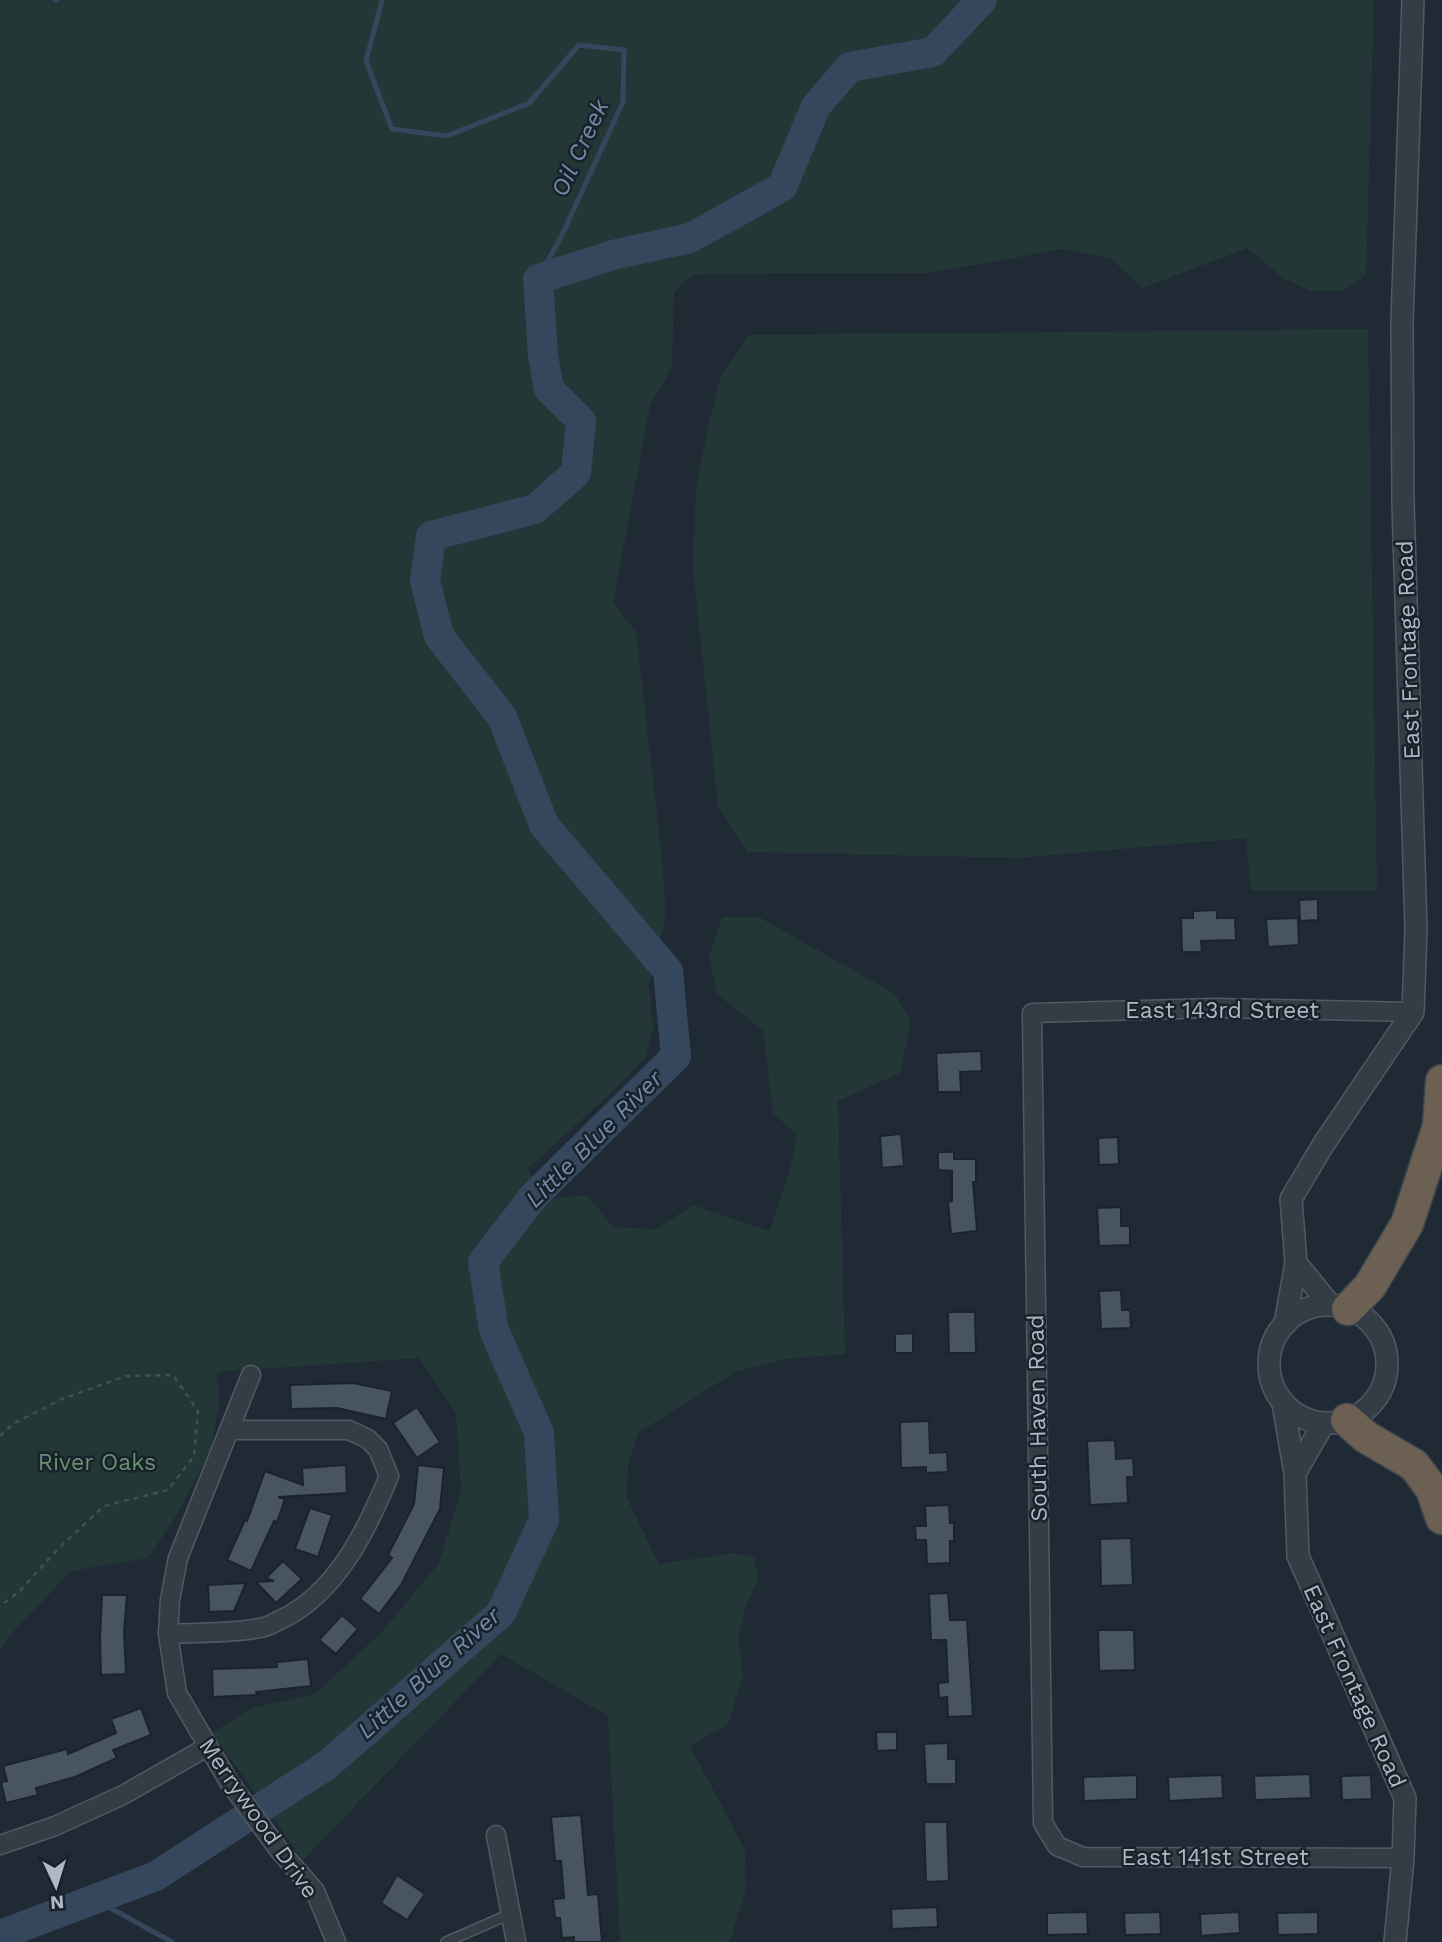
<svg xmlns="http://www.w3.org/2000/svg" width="1442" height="1942" viewBox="0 0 1442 1942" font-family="'Work Sans',sans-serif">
<rect width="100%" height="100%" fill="#202a35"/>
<g fill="#233737">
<polygon points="0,0 1374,0 1366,275 1343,291 1310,291 1283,278 1247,248 1143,288 1110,258 1063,249 930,273 694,274 674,292 672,367 650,406 613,603 636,632 662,858 666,915 649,985 653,1028 646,1057 612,1092 527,1169 550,1199 587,1195 613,1227 656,1229 693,1205 769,1231 790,1170 797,1135 773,1113 763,1031 717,994 709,958 722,917 759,917 895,994 911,1021 900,1073 838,1101 845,1354 786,1359 737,1371 638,1433 628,1464 627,1498 659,1564 734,1553 754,1557 758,1579 745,1609 738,1637 743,1676 728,1724 690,1746 745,1850 746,1888 731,1938 728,1942 620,1942 608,1716 501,1654 303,1860 212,1733 252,1708 315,1694 381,1633 439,1563 461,1491 456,1413 419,1358 217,1372 219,1405 211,1450 178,1513 148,1558 71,1571 13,1632 0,1650"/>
<polygon points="1368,329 1377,890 1251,890 1246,838 1018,858 747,852 718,806 693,568 696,489 707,431 721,376 749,335"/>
</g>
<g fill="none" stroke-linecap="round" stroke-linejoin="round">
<g stroke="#35475c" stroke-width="5">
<polyline points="55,0 57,0"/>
<polyline points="382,0 366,61 392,129 447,136 529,103 579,45 624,50 623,102 562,235 538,279"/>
<polyline points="94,1899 172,1942"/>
</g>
<polyline stroke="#35475c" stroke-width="30" points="0,1935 156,1876 327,1765 501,1613 544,1520 539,1433 494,1330 483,1262 533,1197 676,1056 668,971 544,825 502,717 439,636 425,581 431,536 535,509 576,473 581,421 549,389 543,355 538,279 613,255 690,238 782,187 816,106 850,67 933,52 982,0"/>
</g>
<g fill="#485461" stroke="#1b232c" stroke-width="2">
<polygon points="1318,899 1318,920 1300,921 1299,900"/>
<polygon points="1217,910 1217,918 1235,918 1236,940 1201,941 1202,952 1182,952 1181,918 1193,918 1193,911"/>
<polygon points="1298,918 1299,945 1268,947 1266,919"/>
<polygon points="981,1051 982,1071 960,1072 961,1092 938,1092 936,1053"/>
<polygon points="901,1134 904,1166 882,1168 880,1136"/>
<polygon points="1118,1137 1119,1164 1099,1165 1098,1138"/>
<polygon points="938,1152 954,1152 954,1159 976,1159 976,1182 973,1182 977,1231 951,1234 948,1202 952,1201 952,1171 938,1170"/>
<polygon points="1121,1207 1121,1226 1130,1226 1130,1245 1099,1246 1097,1208"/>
<polygon points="1121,1290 1122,1310 1130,1310 1131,1328 1101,1329 1099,1291"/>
<polygon points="948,1312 975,1312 976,1353 949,1353"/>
<polygon points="913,1333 913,1353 895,1353 895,1334"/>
<polygon points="353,1383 392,1391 386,1419 337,1408 291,1409 290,1385"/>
<polygon points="417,1407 440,1442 417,1458 393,1423"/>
<polygon points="929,1421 930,1453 947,1452 948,1472 926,1473 926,1467 901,1468 900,1422"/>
<polygon points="1115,1440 1116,1459 1133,1458 1134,1477 1127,1477 1128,1503 1090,1505 1087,1441"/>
<polygon points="346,1465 347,1493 278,1497 285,1499 277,1522 274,1521 251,1571 227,1560 245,1520 247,1521 265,1471 303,1485 302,1468"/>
<polygon points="418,1465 444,1468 440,1509 401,1585 379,1614 360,1599 392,1558 388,1555 414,1504"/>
<polygon points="949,1505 950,1523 954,1523 954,1541 950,1541 950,1563 927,1564 926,1540 916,1540 915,1526 926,1526 925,1506"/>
<polygon points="310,1508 332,1515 318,1557 295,1549"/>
<polygon points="1131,1538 1133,1585 1101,1586 1100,1539"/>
<polygon points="283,1561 302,1579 276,1603 256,1582 274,1581 266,1578"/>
<polygon points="246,1583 234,1611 209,1612 208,1585"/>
<polygon points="948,1593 950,1620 967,1620 973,1716 948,1717 947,1697 939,1698 938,1683 948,1682 946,1640 931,1640 929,1594"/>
<polygon points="102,1595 127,1595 124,1631 126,1674 101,1675 100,1637"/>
<polygon points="342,1615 358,1629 336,1654 319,1640"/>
<polygon points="1098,1630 1134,1630 1135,1670 1099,1671"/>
<polygon points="308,1659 311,1686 256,1692 257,1695 213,1697 212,1669 277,1667 277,1662"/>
<polygon points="141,1708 151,1735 113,1750 117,1758 75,1777 36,1788 38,1795 6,1803 1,1782 7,1781 3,1766 67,1749 68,1754 116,1733 111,1719"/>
<polygon points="876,1732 897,1732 897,1750 877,1751"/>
<polygon points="948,1743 948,1759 956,1759 956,1784 926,1784 924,1744"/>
<polygon points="1310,1774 1311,1798 1255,1800 1254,1776"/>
<polygon points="1137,1775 1137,1799 1084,1801 1083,1777"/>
<polygon points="1222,1775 1223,1798 1169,1801 1168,1777"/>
<polygon points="1371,1775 1372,1799 1342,1800 1341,1776"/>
<polygon points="581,1815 588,1895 598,1894 602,1942 574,1942 574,1937 562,1938 560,1918 555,1918 553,1899 564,1898 561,1861 555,1861 551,1817"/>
<polygon points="924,1822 947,1822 949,1881 926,1882"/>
<polygon points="397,1875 425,1894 407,1920 381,1903"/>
<polygon points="937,1907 938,1927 892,1929 891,1909"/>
<polygon points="1087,1912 1088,1934 1047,1935 1047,1913"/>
<polygon points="1160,1912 1161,1934 1125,1935 1124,1913"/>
<polygon points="1239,1912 1240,1933 1201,1936 1200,1914"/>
<polygon points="1318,1912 1318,1934 1278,1935 1277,1913"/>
</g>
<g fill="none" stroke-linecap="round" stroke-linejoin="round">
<g stroke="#515a64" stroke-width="12">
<polyline id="service" points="446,1942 510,1914"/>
</g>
<g stroke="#515a64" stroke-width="21">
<g id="minor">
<polyline points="251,1375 178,1558 170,1600 168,1634 177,1693 229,1782 279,1850 315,1891 336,1942"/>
<path d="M168,1634C198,1632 231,1634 260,1628C267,1627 274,1623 280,1620C336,1594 367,1530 389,1476L378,1449L368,1439L349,1430H229"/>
<polyline points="496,1835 516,1942"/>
<polyline points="0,1845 55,1826 123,1795 207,1747"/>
<polyline points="1403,1858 1083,1857 1057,1846 1043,1823 1032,1013 1215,1008 1413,1012"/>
</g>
</g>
<g stroke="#515a64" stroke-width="24">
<g id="tertiary">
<polyline points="1296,1263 1330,1305"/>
<circle cx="1328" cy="1364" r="59"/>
<polyline points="1285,1324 1296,1263 1291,1199 1323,1145 1413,1012 1416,929 1403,503 1402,322 1413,0"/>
<polyline points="1283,1404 1295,1473 1298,1556 1405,1798 1403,1858 1395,1942"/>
<polyline points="1295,1473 1324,1423"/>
</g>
</g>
<g stroke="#3e4750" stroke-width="35">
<g id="motorway">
<polyline points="1348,1309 1370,1286 1407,1224 1439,1126 1442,1081"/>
<polyline points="1347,1420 1366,1437 1414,1465 1432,1489 1442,1518"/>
</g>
</g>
<polyline stroke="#405254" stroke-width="2.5" stroke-dasharray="5 5" stroke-linecap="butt" points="0,1436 13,1424 62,1399 126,1376 173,1375 198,1411 194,1456 168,1490 104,1506 56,1551 19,1592 0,1606"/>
<use href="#service" stroke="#343c46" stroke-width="9"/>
<use href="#minor" stroke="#343c46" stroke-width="18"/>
<use href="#tertiary" stroke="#343c46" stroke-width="21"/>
<use href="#motorway" stroke="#6b6051" stroke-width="32"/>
</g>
<g text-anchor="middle" stroke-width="5" stroke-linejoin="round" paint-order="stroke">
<g font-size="23" fill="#aeb7c3" stroke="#19212a">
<text transform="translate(1408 650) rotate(-92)" y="8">East Frontage Road</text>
<text x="1222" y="1018">East 143rd Street</text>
<text transform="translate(1037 1418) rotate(-91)" y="8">South Haven Road</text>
<text transform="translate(1355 1686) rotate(66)" y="8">East Frontage Road</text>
<text transform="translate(259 1818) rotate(55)" y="8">Merrywood Drive</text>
<text x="1215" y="1865">East 141st Street</text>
</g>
<g font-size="23" fill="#67926f" stroke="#19212a">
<text x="97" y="1470">River Oaks</text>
</g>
<g font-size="24" font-style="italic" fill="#7089a6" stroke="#19212a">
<text transform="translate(580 148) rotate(-65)" y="8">Oil Creek</text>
<text transform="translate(594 1139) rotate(-45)" y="8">Little Blue River</text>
<text transform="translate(429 1673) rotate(-42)" y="8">Little Blue River</text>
</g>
</g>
<g transform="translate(56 1886) rotate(176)" stroke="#19212a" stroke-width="5" paint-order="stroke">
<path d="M0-5L12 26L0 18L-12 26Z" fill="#aeb7c3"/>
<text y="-10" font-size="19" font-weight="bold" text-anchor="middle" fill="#aeb7c3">N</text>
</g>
</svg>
